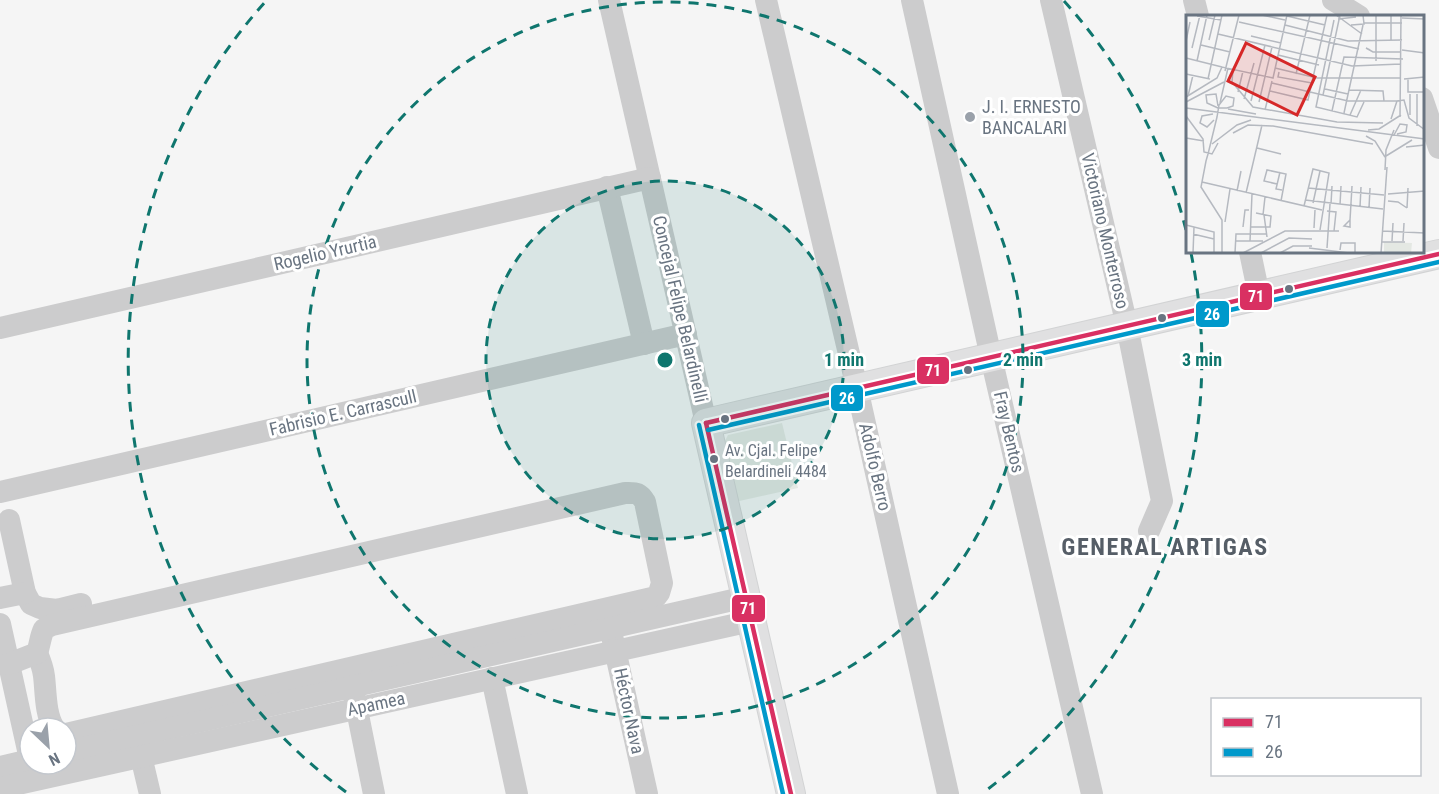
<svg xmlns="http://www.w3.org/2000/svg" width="1439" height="794" viewBox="0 0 1439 794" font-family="'Roboto Condensed',sans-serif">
<rect width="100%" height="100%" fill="#f5f5f5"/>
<polygon fill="#e4e8e3" points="782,423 798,488 735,502 721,449 728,435"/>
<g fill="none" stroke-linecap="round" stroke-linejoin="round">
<g stroke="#d2d3d4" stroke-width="30">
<polyline id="major" points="791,794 706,423 1439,254"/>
</g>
<g stroke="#cccccd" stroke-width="22">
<polyline points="609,0 706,423"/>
<polyline points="766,0 857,388 948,794"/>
<polyline points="912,0 991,357 1092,794"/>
<polyline points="1051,0 1127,326 1162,501 1149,531"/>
<polyline points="1194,0 1198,16"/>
<polyline points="1333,0 1359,16"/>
<polyline points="1422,98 1439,148"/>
<polyline points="607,187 644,344"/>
<polyline points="1250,252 1259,295"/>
<polyline points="0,328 650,178"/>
<polyline points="0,492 686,334"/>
<polyline points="9,520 25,593 31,604 40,608 57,610 81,604"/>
<polyline points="0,598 25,593"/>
<polyline points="0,624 30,759"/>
<polyline points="612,636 647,794"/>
<path d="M37,653C40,660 43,668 44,676C46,692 45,714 54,728"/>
<path d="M9,664L37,653C40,645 40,637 44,629L52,625L625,493C636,493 639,492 645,502L662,583L659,593L656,597L66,734"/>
<polyline points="492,678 517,794"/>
<polyline points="354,695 374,794"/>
<polyline points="66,752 746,597"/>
<polyline points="141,756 150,794"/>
<polyline points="0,767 30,760"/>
<polyline points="0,788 751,621"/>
</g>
<use href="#major" stroke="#e0e0e1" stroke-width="28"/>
<g stroke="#fff" stroke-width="9">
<g id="bus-1">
<polyline points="706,423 1439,254"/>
<polyline points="706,423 791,794"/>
</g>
</g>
<g stroke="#fff" stroke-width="9">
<g id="bus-2">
<polyline points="699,425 783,794"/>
<polyline points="708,430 1439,262"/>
</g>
</g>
<use href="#bus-1" stroke="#d93062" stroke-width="4.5"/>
<use href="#bus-2" stroke="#0099cb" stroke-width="4.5"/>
</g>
<circle cx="665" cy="360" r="179" fill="#0f766e" fill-opacity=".12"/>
<g fill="none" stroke="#0f766e" stroke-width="3" stroke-dasharray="10 8">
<circle cx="665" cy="360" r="179"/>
<circle cx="665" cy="360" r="358"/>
<path d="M346 792A537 537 0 0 1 266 1M1064 1A537 537 0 0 1 1186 230M1191 253A537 537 0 0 1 984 792"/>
</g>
<circle fill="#9aa1aa" stroke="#fff" stroke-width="2" cx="970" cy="117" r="6"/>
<g fill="#697481" stroke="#fff" stroke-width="2">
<circle cx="1289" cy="289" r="5"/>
<circle cx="1162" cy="318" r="5"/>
<circle cx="968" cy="370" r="5"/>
<circle cx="725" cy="419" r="5"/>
<circle cx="714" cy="459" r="5"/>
</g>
<g text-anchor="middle" stroke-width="6" stroke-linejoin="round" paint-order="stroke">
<g font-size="16" fill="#697481" stroke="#fff" text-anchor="start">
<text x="725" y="456">Av. Cjal. Felipe<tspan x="725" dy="21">Belardineli 4484</tspan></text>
</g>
<g font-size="18" fill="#697481" stroke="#fff" text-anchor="start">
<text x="982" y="113">J. I. ERNESTO<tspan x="982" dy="21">BANCALARI</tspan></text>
</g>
<g font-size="18" fill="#697481" stroke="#fff">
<text transform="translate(1105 231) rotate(77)" y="6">Victoriano Monterroso</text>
<text transform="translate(325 253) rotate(-13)" y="6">Rogelio Yrurtia</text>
<text transform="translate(680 309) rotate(77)" y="6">Concejal Felipe Belardinelli</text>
<text transform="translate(343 413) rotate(-13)" y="6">Fabrisio E. Carrascull</text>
<text transform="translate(1009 432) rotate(77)" y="6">Fray Bentos</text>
<text transform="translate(875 467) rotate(77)" y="6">Adolfo Berro</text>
<text transform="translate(376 704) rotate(-12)" y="6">Apamea</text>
<text transform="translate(629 711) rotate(78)" y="6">Héctor Nava</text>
</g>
<g font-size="24" font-weight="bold" letter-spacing="1.5" fill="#565e67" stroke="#fff">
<text x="1165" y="555">GENERAL ARTIGAS</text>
</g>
</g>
<g transform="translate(1186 15)">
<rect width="238" height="238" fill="#f5f5f5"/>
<path d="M198,227L226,228L225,238H198Z" fill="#e4e8e3"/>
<path fill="none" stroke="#b5b9c0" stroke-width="1.5" d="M76,0L99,5M150,0L176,19M190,0V46M11,1L35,5M101,1L139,10M216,3L239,4M152,4L170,2M148,5L130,92L171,102L178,87M53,7L173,34M178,8H216M99,10L162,26L216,25M165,10L178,9L177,0M32,19L166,51L215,49M65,21L95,28M23,25L29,0M205,25V0M0,26L4,7M15,30L44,37M6,33L14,0M184,35L180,33L187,37H215M216,35L239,38M92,40L133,50M0,43L36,52M11,46L21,0M89,53L131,63H214M47,54L46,67L67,92L151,107L197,108M39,56L53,0M93,57L92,62L126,68M0,59L24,64M110,59L124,0M22,64L36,0M218,64L239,62M222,64V77H239M86,68L162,86H211M139,74L162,79M163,75L197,76L198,86M84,76L122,85L141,0M52,77L57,56M224,79V100M231,79V111M137,80L154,0M2,81L7,60M0,82L31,63L36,52L87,63L101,0M58,84L68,48M65,86L79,30M0,87L38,67M73,87L86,32M34,88L42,53M0,93L239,124M32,93H41L47,91L48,83L40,81L33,90L31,102L23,135L22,139L20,146L15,172L36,205V238M32,93L21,88L20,80L30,79L32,91M42,94L70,99M79,95L86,66M146,96L158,42L217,44M158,98L177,10M27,99L16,101L14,108L21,112L28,105M164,100L175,75M0,101L17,124L18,137L26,139L32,128M214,102L215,0M205,104L211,86L218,85L223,103L239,115M182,115L193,114L215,100M47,118L62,110L87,111L187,129M208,120L214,109L221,110L220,117L211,119M180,121L189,126L199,142M0,123L18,126M26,129L51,110L65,105M220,132L239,130M71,133L95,139M200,141L226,125M199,155L200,135L208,115M94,157L90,174L96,175M16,167L136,195M91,169L78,166L81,155L100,159L95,186M122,173L198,180M51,176L55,156M60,178L76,110M202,179L239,176M119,185L197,194M202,186L212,187L221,193M127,188L134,156M145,189L146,171M154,190L155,171M118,191L127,154L143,158L134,215M174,192L175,172M183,193L184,173M221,193L222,173M141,196L150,197L148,216M77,200L79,182M78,200L81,222M164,204V212L158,211L164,205L166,171M39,207L44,174M0,210L28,217V238M57,212L59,195H63M64,212H84L85,201L70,198M128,213L129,195M196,216L239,218M7,219L28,224M50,226H77M64,226L66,179M206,226L207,208M217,226L218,208M196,227H219M123,233L163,238M141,233L144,189M154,235L155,228H169V238M7,238L8,212M49,238L50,219H81M57,238L99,216H153M75,238L103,223L126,224M94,238L107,231H126M195,238L201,152"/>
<path fill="#d62828" fill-opacity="0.15" stroke="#d62828" stroke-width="3" d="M60,28L129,62L111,100L42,66Z"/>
<rect width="238" height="238" fill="none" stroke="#697481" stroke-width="3"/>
</g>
<circle cx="665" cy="360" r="9" fill="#0f766e" stroke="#fff" stroke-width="3"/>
<g font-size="18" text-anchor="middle" font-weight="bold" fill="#0f766e" stroke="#fff" stroke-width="6" stroke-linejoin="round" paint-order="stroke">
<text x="844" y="366">1 min</text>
<text x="1023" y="366">2 min</text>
<text x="1202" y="366">3 min</text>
</g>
<g stroke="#fff" stroke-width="2">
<rect x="1239" y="282" width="34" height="29" rx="6" fill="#d93062"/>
<rect x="1195" y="300" width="35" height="28" rx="6" fill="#0099cb"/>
<rect x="916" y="356" width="34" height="29" rx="6" fill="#d93062"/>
<rect x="830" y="384" width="34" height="28" rx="6" fill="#0099cb"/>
<rect x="731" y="594" width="35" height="29" rx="6" fill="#d93062"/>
</g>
<g font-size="16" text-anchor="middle" font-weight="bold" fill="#fff">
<text x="1256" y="302">71</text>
<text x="1212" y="320">26</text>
<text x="933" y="376">71</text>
<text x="847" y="404">26</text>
<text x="748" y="614">71</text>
</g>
<rect x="1211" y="698" width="210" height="78" fill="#ffffff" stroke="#c3c7cd" stroke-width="1.5"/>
<rect x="1223" y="718" width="30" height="9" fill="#d93062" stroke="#c3c7cd" stroke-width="1.5"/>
<text x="1265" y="728" font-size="18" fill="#697481">71</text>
<rect x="1223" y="748" width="30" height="9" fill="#0099cb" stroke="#c3c7cd" stroke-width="1.5"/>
<text x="1265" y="758" font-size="18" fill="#697481">26</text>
<g transform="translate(48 746) rotate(154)"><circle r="28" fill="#ffffff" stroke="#c3c7cd" stroke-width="1.5"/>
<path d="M0-4.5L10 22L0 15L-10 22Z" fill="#9aa1aa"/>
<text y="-9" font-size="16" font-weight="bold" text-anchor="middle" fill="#697481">N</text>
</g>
</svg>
